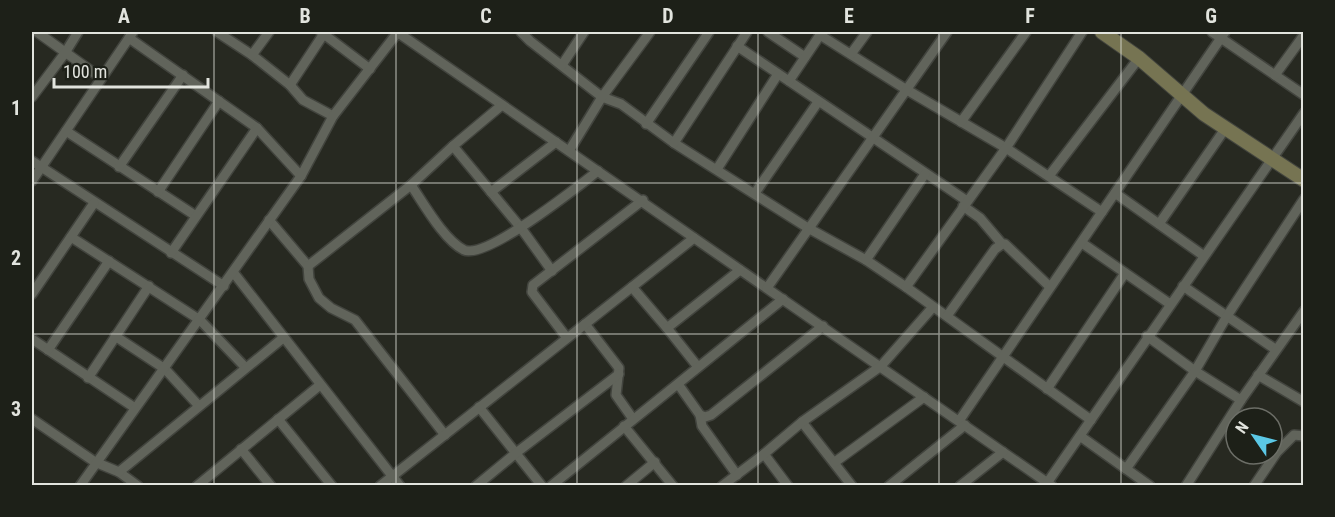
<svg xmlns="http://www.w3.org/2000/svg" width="1335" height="517" viewBox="0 0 1335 517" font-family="'Roboto Condensed',sans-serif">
<rect width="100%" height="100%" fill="#272921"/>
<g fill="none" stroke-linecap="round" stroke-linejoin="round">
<g stroke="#42443e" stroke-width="12">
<g id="street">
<polyline points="37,32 101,78"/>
<polyline points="217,32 252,55 290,85 303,100 333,116"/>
<polyline points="321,32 370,69"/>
<polyline points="397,32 1052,486"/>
<polyline points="521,32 530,41 602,97 621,104 674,143 808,228 866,260 906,287 1091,420"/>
<polyline points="768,32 805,57"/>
<polyline points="1212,32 1304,95"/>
<polyline points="820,35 907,90 1006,148 1102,212"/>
<polyline points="129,38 257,128 301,176"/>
<polyline points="737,46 967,201"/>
<polyline points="851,54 867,32"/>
<polyline points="252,55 269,32"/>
<polyline points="562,65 584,32"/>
<polyline points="1275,75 1304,35"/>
<polyline points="789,81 822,32"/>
<polyline points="290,85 325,32"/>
<polyline points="32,97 65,53 78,32"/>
<polyline points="961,122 1026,32"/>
<polyline points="646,124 709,32"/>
<polyline points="66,131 196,216"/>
<polyline points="674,143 747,32"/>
<polyline points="453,146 521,228 552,271"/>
<polyline points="569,151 602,97 650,32"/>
<polyline points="32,161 224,286"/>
<polyline points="119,167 183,75"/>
<polyline points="717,169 778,74"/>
<polyline points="1049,176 1139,58"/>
<polyline points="32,181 133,32"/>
<path d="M411,185C424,204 444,240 464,250C486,260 577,187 598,171"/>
<polyline points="158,192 219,101"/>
<polyline points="491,192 556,142"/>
<polyline points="755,193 818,102"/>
<polyline points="1115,193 1204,256"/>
<polyline points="963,206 980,218 1002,244"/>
<polyline points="269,220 308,266 309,279 319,298 331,308 355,320 445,435"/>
<polyline points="1159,224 1225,129"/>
<polyline points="71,237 200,320 245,367"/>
<polyline points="1082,243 1170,304"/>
<polyline points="171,253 257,128"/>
<polyline points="866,260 925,174"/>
<polyline points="308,266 411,185 453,146 502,105"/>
<polyline points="233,272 400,486"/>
<polyline points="1183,286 1275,349"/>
<polyline points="632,287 667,328 740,270"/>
<polyline points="906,287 1006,148 1082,32"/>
<polyline points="767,288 947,32"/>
<polyline points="32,294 94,203"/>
<polyline points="947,316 995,249 1002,244 1005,244 1050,287"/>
<polyline points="585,324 619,368 616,395 633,419"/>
<polyline points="667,328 698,367"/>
<polyline points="115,336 165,369 199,406"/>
<polyline points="1147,336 1195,371 1241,400"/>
<polyline points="567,338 532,292 533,285 643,200"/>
<polyline points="32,339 135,408"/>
<polyline points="48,350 109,261"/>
<polyline points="1258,375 1304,402"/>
<polyline points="88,378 149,286"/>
<polyline points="678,384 700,415 705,417 711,415 823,326"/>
<polyline points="1047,389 1125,273"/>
<polyline points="479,407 542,486"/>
<polyline points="700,415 702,426 737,475"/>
<polyline points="32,419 95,462 119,472 138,486"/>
<polyline points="278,419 332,486"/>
<polyline points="959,421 1225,32"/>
<polyline points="802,422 852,486"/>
<polyline points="624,426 673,486"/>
<polyline points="1080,436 1150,486"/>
<polyline points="241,449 271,486"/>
<polyline points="764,454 788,486"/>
<polyline points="835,462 924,397"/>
<polyline points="1126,469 1195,371 1227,316 1304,199"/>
<polyline points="119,472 283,338"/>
<polyline points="80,486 301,176 333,116 398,32"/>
<polyline points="197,486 320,385"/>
<polyline points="380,486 694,238"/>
<polyline points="476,486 516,453 619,374"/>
<polyline points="551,486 783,299"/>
<polyline points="626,486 655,462"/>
<polyline points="722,486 764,454 802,422 881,366 933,307"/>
<polyline points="889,486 965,425"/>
<polyline points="960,486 1003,452"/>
<polyline points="1045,486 1304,113"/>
<polyline points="1186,486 1241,400 1304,311"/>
<polyline points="1254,486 1277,452 1294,435 1304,436"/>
</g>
</g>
<g stroke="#42443e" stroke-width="16">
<polyline id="secondary" points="1102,32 1139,58 1204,114 1304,180"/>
</g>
<use href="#street" stroke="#61645b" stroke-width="9"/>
<use href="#secondary" stroke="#767452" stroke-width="14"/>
</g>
<path fill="none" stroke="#e2e4de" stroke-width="1.5" stroke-opacity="0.55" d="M214,32V486M396,32V486M577,32V486M758,32V486M939,32V486M1121,32V486M32,183H1304M32,334H1304"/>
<rect width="1335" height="517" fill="none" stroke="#1d2018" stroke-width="66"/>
<g transform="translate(1254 436) rotate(305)"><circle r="28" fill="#1d2018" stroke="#6c6e67" stroke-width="1.5"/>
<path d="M0-4.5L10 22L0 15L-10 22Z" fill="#5bc8e6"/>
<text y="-9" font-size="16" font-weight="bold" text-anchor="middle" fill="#e2e4de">N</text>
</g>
<path d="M54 78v9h154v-9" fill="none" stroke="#e2e4de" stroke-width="3"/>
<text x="63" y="78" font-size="18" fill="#e2e4de" stroke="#1d2018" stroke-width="4.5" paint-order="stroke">100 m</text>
<rect x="33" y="33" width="1269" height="451" fill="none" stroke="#e2e4de" stroke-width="2"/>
<g font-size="20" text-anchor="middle" font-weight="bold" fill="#e2e4de">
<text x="124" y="23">A</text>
<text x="305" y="23">B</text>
<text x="486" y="23">C</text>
<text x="668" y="23">D</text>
<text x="849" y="23">E</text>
<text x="1030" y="23">F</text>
<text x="1211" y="23">G</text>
<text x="16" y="115">1</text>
<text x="16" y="265">2</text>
<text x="16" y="416">3</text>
</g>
</svg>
